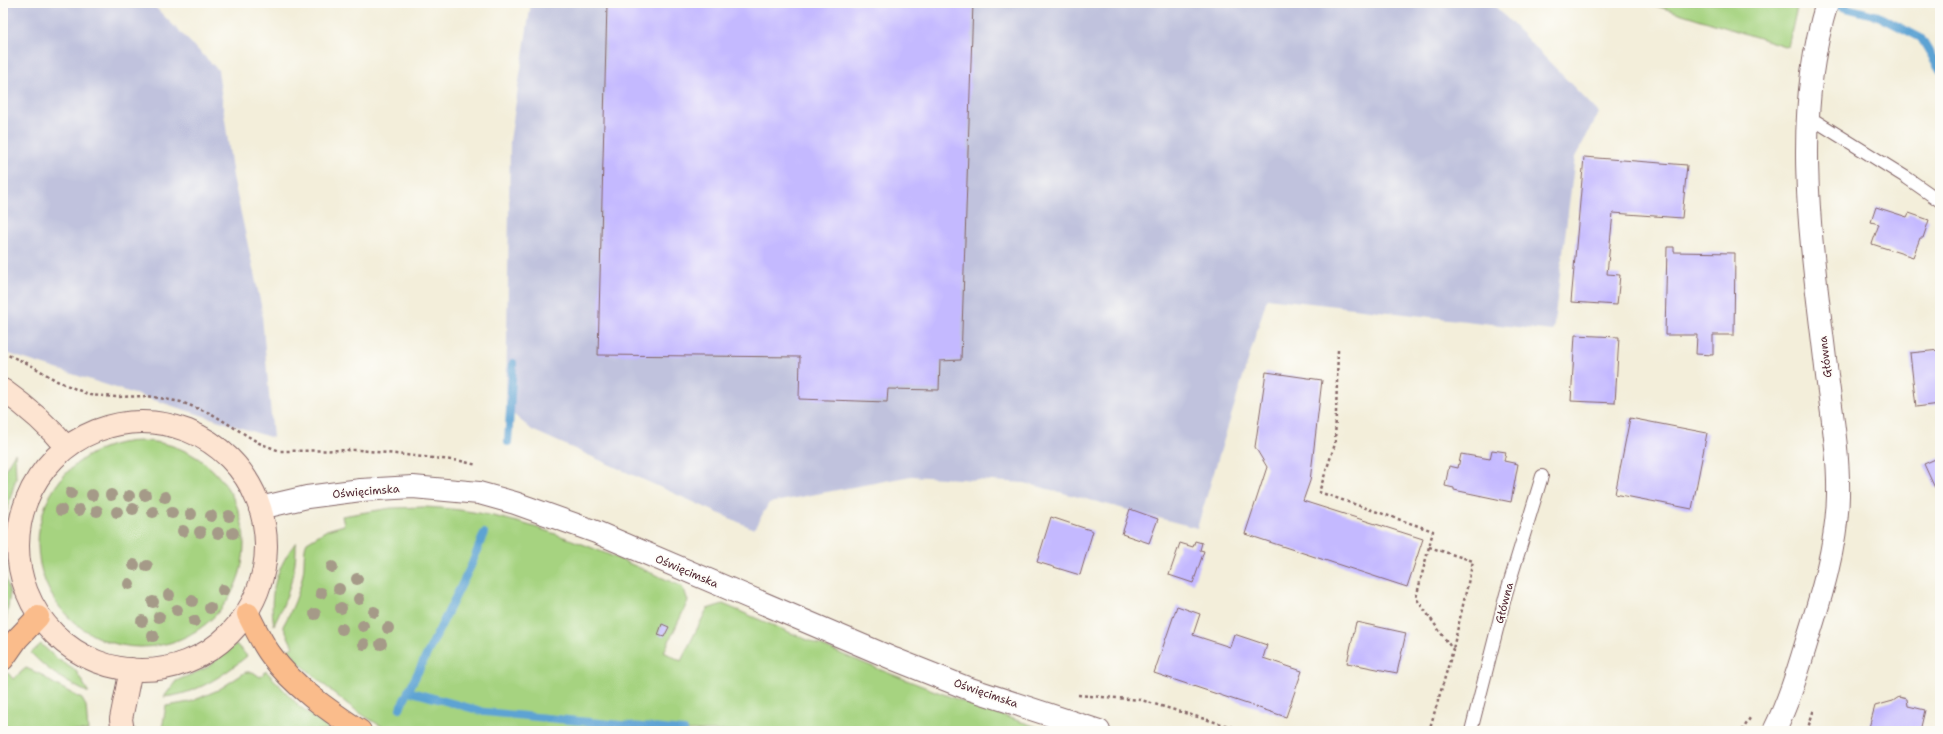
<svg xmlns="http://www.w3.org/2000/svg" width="1943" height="734" viewBox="0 0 1943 734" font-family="'Shantell Sans',sans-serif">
<rect width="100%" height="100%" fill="#fdfcf7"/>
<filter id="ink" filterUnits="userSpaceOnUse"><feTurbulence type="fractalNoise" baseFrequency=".025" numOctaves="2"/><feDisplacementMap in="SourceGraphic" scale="8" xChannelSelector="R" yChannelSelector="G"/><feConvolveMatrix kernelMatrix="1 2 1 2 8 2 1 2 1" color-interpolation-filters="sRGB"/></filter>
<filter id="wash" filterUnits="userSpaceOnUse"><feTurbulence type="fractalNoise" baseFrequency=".012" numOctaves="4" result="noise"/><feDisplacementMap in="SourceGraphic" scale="16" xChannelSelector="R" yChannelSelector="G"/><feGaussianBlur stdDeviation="0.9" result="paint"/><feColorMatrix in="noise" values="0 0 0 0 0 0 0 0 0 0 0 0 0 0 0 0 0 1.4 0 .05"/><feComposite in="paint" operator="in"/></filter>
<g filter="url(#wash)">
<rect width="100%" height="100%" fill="#f3eeda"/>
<g fill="#c0c2dd">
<polygon points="3,3 151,3 218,70 233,177 261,305 273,438 3,352"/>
<polygon points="531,3 1492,3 1599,113 1575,157 1553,331 1267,298 1197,528 1025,483 911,476 769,503 754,529 532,430 506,408 510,141"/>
</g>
<g fill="#a6d380" stroke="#787956">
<polygon points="1647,3 1798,3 1788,47"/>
<circle cx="141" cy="544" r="103"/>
<polygon points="15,453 16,478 3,523 3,473"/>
<path d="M424,507C516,510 598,550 681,586L685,592L688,601L664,652L681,661L707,609L723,604C830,650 937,695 1049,731H392C355,715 326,686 296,660L293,654L286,651L293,647L283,626C292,610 300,592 303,573C305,565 303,548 307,542L327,530L344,525L342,516L391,508Z"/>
<path d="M296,542C297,571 287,599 274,625C268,593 277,567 296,542Z"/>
<polygon points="3,569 10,593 6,621 3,615"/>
<path d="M41,644L56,658L76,671L89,693C67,683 48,671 31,653Z"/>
<path d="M236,644L247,656C223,676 196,694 164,697L176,681L208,667Z"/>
<polygon points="26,668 42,675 51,682 82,699 86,706 88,731 3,731 3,677 8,673 13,679"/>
<polygon points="266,671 299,706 332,731 152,731 152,729 162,729 166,706 190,702 218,690 246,672 253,672 260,677"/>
</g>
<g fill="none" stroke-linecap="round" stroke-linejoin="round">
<g stroke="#5da3d3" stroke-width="8">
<polyline points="1827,3 1878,16 1921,38 1940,70"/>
<polyline points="508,442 513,363"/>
<polyline points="408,691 485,712 684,731"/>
<polyline points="400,708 471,566 484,533"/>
</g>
</g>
<g id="blocks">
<g fill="#c4b9ff">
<polygon points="607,3 973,3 961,360 940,361 939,390 888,389 887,402 799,399 800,357 598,355"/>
<polygon points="1584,157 1687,165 1682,218 1613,213 1607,274 1620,275 1617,305 1571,302"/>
<polygon points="1876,207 1907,217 1909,213 1929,220 1923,238 1920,238 1913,257 1872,244 1879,224 1871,222"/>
<polygon points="1667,247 1674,247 1674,252 1735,253 1734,335 1713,335 1713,355 1696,354 1697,335 1665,335"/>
<polygon points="1575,335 1619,337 1615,403 1571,401"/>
<polygon points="1940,350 1940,404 1916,407 1910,353"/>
<polygon points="1266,372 1322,380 1310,481 1303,501 1423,539 1407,587 1245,534 1267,467 1255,447"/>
<polygon points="1630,418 1707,433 1692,509 1615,494"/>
<polygon points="1492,450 1506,452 1504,461 1518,464 1511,502 1454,490 1454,488 1445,486 1449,466 1458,468 1461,454 1490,459"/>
<polygon points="1940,457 1940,486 1935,488 1924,464"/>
<polygon points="1130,509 1158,519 1149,543 1122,534"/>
<polygon points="1051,517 1093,531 1080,575 1037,562"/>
<polygon points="1195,541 1202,543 1200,550 1204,551 1193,583 1169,575 1180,543 1193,547"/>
<polygon points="1177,606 1200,614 1193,635 1230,647 1234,634 1267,645 1263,658 1302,671 1286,717 1154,673"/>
<polygon points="1356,622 1406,633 1397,673 1347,663"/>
<polygon points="662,624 669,627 664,637 658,635"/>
<polygon points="1899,697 1907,699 1908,706 1925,710 1920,731 1868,731 1875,706 1893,701"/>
</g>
</g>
</g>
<g filter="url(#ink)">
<use href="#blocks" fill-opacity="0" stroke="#856768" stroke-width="1"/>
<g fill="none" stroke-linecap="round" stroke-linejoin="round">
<g stroke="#856768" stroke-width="14">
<g id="lane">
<polyline points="1806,115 1907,178 1940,201"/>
<polyline points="1471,731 1506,594 1542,476"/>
</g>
</g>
<g stroke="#856768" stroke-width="24">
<g id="street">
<polyline points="260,508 307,497 361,490 413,487 479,493 515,503 596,532 894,659 967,688 1099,731"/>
<path d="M1774,731C1788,703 1797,674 1806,644C1821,597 1837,545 1838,495C1839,456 1832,415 1827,376C1813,253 1790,124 1827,3"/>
</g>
</g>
<g stroke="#856768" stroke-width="24">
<g id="secondary">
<path d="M3,390C27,407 47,424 66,447"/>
<circle cx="142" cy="546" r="124"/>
<polyline points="123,731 121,719 131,669"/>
</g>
</g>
<g stroke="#856768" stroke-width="24">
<g id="highway">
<path d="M248,614C255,628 262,643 271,655C293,686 329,711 360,731"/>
<polyline points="3,659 17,639 38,617"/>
</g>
</g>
<g stroke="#856768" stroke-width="2.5" stroke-dasharray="3 3" stroke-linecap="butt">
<polyline points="1338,350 1335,444 1319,492 1433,531 1416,598 1453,650 1429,731"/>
<polyline points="3,353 29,364 57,381 90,395 116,397 148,396 181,402 212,414 259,443 280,451 359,450 461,461 477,465"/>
<polyline points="3,428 6,432"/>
<polyline points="1429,547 1473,561 1453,649"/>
<polyline points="1078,695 1141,700 1245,731"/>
<polyline points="1742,731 1750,718"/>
<polyline points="1807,731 1814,709"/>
</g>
<use href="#lane" stroke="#fff" stroke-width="12"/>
<use href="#street" stroke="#fff" stroke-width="22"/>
<use href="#secondary" stroke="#fde4d1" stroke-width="22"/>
<use href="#highway" stroke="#fabc8b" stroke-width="22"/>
</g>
<g fill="#a59a88">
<circle cx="71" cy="493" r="6"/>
<circle cx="92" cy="495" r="6"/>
<circle cx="111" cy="495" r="6"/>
<circle cx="145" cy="495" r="6"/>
<circle cx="129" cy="496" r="6"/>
<circle cx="165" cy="497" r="6"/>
<circle cx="133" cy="509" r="6"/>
<circle cx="61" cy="510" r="6"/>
<circle cx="79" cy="510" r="6"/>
<circle cx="97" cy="511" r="6"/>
<circle cx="117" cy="512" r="6"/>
<circle cx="153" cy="512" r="6"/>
<circle cx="172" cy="513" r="6"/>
<circle cx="191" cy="514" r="6"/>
<circle cx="211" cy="516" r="6"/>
<circle cx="229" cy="516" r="6"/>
<circle cx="183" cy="531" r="6"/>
<circle cx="200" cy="532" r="6"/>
<circle cx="218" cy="533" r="6"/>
<circle cx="233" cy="533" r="6"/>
<circle cx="134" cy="565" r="6"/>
<circle cx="147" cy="566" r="6"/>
<circle cx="332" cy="567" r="6"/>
<circle cx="357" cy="579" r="6"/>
<circle cx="129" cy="584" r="6"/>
<circle cx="339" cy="589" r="6"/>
<circle cx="223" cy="590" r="6"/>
<circle cx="321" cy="593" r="6"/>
<circle cx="169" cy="595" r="6"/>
<circle cx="359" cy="599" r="6"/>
<circle cx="192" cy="601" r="6"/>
<circle cx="153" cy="602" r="6"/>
<circle cx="210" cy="608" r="6"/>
<circle cx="341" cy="608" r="6"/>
<circle cx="177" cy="610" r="6"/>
<circle cx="374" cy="612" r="6"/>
<circle cx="315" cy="614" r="6"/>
<circle cx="159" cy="617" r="6"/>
<circle cx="142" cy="621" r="6"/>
<circle cx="194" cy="621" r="6"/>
<circle cx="363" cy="626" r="6"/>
<circle cx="388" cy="628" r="6"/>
<circle cx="342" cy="629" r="6"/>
<circle cx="153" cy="636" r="6"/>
<circle cx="364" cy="644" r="6"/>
<circle cx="381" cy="644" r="6"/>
</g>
</g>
<g text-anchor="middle" stroke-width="3.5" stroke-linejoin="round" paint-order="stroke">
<g font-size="11" fill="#4a1f2b" stroke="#fdfcf7">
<text transform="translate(1825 357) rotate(-97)" y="4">Główna</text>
<text transform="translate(366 491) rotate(-5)" y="4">Oświęcimska</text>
<text transform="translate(687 571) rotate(23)" y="4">Oświęcimska</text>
<text transform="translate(1504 603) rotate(-75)" y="4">Główna</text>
<text transform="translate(986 693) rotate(19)" y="4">Oświęcimska</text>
</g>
</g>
<rect width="1943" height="734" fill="none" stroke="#fdfcf7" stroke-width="16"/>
</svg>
